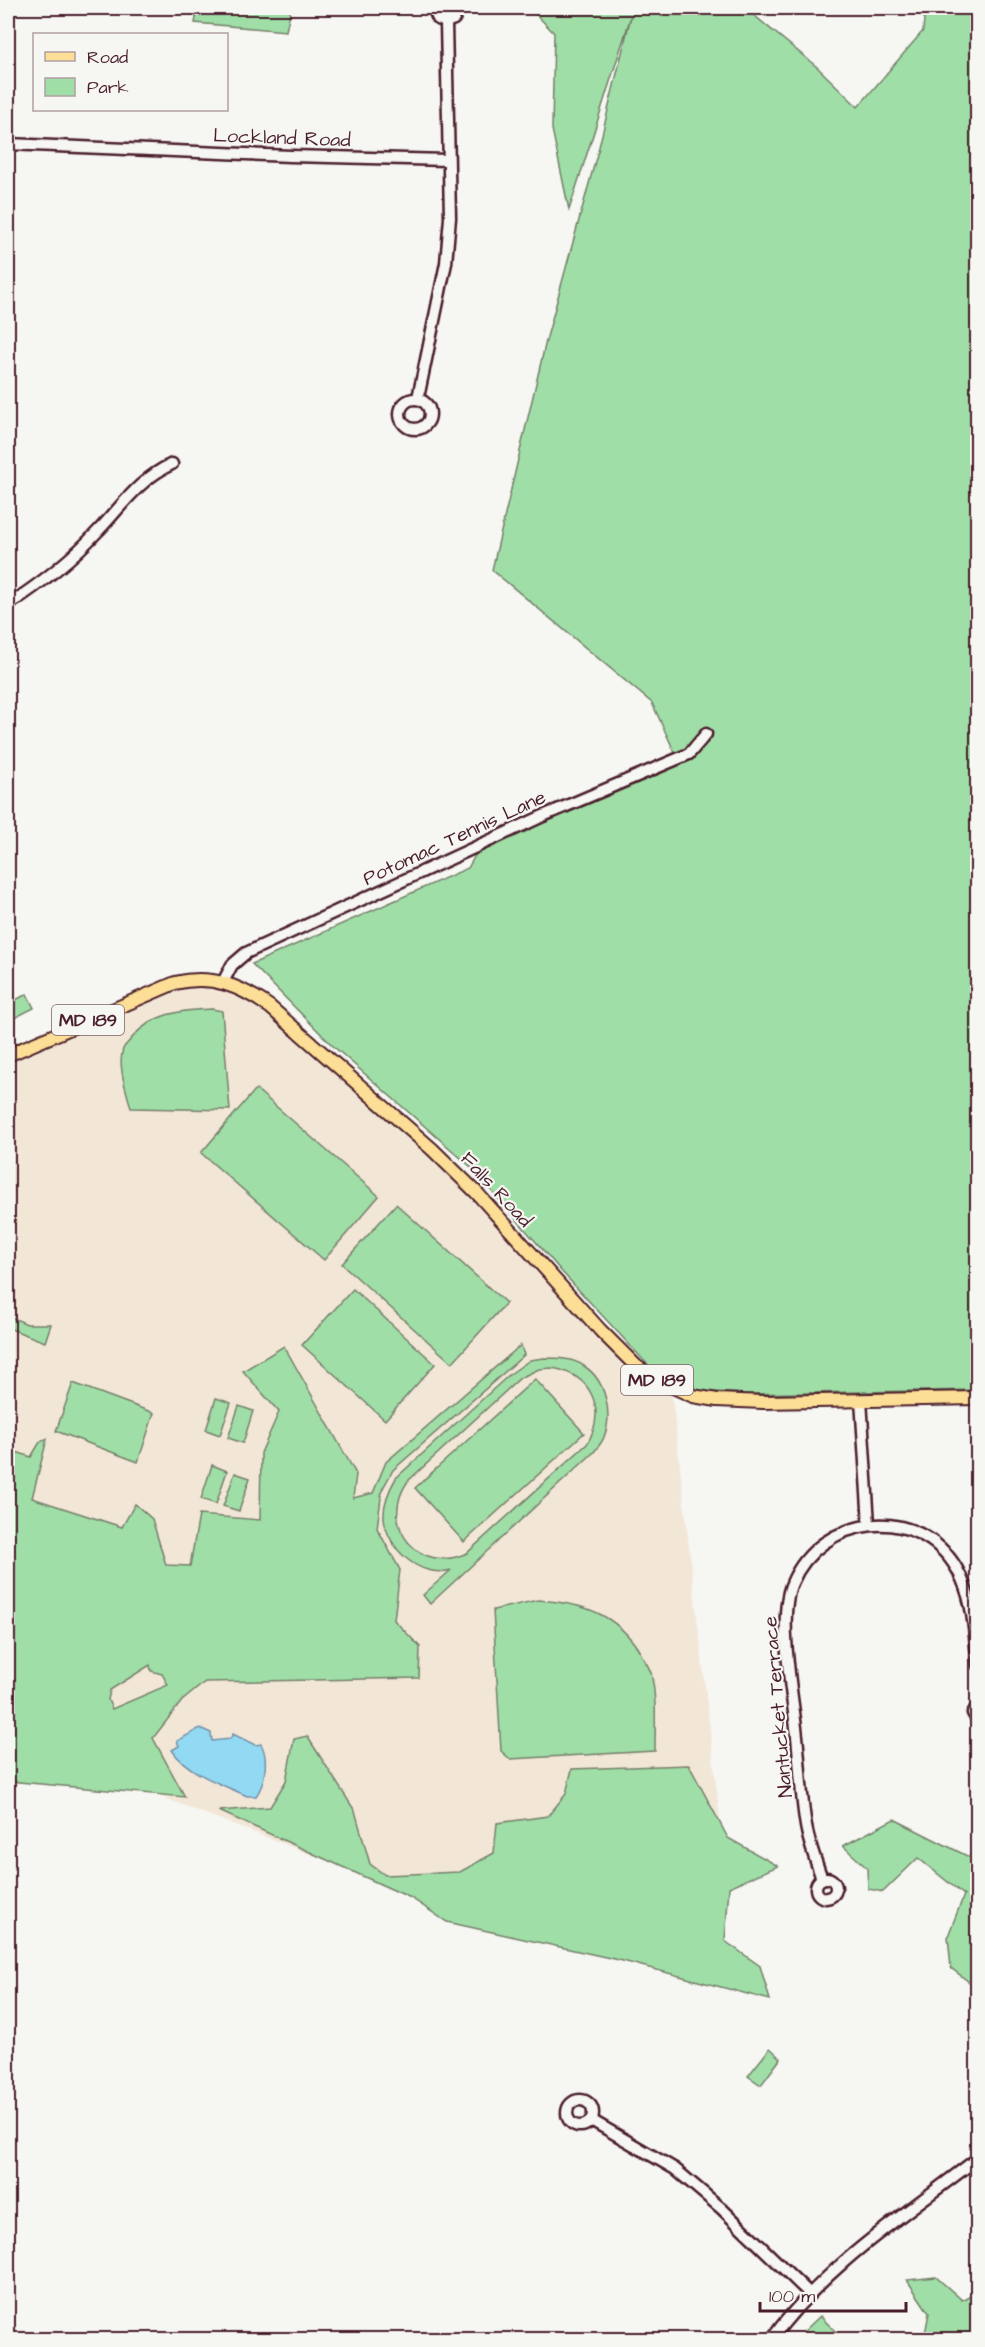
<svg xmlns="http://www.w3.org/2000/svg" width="985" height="2347" viewBox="0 0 985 2347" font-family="'Architects Daughter',sans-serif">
<rect width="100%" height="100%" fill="#f6f6f2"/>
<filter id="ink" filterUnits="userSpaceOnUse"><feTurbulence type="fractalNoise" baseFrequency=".0167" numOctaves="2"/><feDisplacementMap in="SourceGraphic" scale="12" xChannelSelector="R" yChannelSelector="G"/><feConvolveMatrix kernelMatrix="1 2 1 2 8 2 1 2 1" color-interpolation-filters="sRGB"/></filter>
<g filter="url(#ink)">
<polygon fill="#f2e6d7" points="188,980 250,994 432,1149 601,1331 671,1388 724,1854 414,1894 107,1776 8,1772 8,1055"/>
<g fill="#9fdfa7" stroke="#747f69" stroke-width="1.5" fill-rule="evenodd">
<polygon points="198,8 291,8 286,31 195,23"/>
<polygon points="530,8 745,8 817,67 858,107 923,31 925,8 977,8 977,1390 747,1394 700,1391 649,1366 562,1272 470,1166 333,1046 252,964 468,868 485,838 676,755 652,703 492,570 546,341 599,147 631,16 569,210 552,129 554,33"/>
<polygon points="27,994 34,1008 8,1021 8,1004"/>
<path d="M212,1009L222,1011L230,1110L131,1108C127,1093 117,1065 123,1049C125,1045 130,1041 132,1038C152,1013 182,1010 212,1009Z"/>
<polygon points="256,1089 379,1196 324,1260 201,1153"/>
<polygon points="396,1204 506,1303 452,1363 342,1264"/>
<polygon points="353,1289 435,1364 385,1420 302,1345"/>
<polygon points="8,1316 27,1324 51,1324 45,1342 8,1328"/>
<path d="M521,1345L524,1355L393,1470L382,1490L377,1528L400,1570L394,1620L420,1647L419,1678L205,1682L182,1701L153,1738L185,1797L8,1781V1449L31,1457L40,1442L47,1439L32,1498L122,1527L135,1504L152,1519L166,1565L190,1566L199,1515L260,1520L261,1453L279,1412L243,1371L284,1346L356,1474L353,1498L373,1493L386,1462ZM150,1665L151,1671L162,1674L168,1685L112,1709L108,1700L110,1690Z"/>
<path d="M544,1358C557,1358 573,1358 584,1366C606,1380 613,1414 604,1437C602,1443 597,1448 593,1453L430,1604L423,1595L451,1570C420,1579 387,1549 384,1518C383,1504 389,1490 396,1478L510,1374L530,1360ZM552,1368C592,1375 607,1409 587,1444L467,1553C418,1576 378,1524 408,1481L520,1378L539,1369Z"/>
<polygon points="535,1379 584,1433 464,1542 415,1488"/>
<polygon points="73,1383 154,1413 138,1462 56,1431"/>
<polygon points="216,1398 231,1403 220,1435 206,1430"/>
<polygon points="239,1406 253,1411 243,1443 228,1438"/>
<polygon points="212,1465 227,1471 216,1504 201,1499"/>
<polygon points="235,1473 250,1478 239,1511 223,1506"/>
<path d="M538,1600C582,1603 616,1613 640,1652C643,1659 649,1666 651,1673C657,1698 655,1725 655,1751L510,1759L501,1751L493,1610Z"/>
<polygon points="307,1736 355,1811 370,1864 385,1875 460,1872 494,1853 497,1823 548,1816 566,1794 572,1769 689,1765 728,1838 778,1866 729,1887 725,1941 760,1966 770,2000 619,1960 447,1922 411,1898 219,1811 270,1807 286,1781 294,1739"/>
<polygon points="894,1819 977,1861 977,1988 951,1968 948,1936 964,1895 918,1858 883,1892 868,1889 867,1868 843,1846"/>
<polygon points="770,2048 781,2058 761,2085 748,2076"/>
<polygon points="936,2277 962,2300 977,2291 977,2339 924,2339 929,2313 907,2280"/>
<polygon points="820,2316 843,2339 800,2339 798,2337"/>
</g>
<path fill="#92d9f4" stroke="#758fa4" stroke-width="1.5" d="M200,1728L211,1733L212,1741L230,1739L233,1734L255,1745L261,1744C269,1758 265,1784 256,1796H247C222,1784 188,1774 172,1750L179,1746L177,1741Z"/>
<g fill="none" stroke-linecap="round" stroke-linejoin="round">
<g stroke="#4a1f2b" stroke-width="15">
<g id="minor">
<polyline points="433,8 438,19 446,22 454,19 459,8"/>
<polyline points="8,144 291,156 447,160"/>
<polyline points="418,398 446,263 450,218 446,22"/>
<circle cx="415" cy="414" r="15"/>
<path d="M8,605C40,584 71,560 97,532C122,506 139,479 172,464"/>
<polyline points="223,982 232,965 246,953 543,816 689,754 706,734"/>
<polyline points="861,1400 869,1524"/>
<polyline points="978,1705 973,1713 978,1721"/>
<circle cx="826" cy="1888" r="10"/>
<path d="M822,1879C816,1861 809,1844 806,1826C801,1797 800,1766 797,1736C793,1698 777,1616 792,1583C821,1515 918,1502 957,1569C974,1599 974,1632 978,1665"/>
<circle cx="580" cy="2113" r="13"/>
<polyline points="591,2120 675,2169 721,2208 809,2293"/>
<path d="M771,2340C825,2265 906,2214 978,2158"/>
</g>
</g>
<g stroke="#4a1f2b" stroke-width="16">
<path id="major" d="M8,1055L175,983C212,974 240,986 270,1007L432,1149L476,1192L601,1331L636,1366L653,1378L693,1396L717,1400L763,1402L978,1398"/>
</g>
<use href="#minor" stroke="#f6f6f2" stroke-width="10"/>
<use href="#major" stroke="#fdde96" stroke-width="12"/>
</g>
</g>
<g text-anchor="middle" stroke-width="4.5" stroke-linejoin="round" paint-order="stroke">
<g fill="#f6f6f2" stroke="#7e6067" stroke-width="1.5">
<rect x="52" y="1005" width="72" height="30" rx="4.5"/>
<rect x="621" y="1365" width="72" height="30" rx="4.5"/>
</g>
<g font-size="18" font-weight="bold" fill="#4a1f2b">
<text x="88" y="1026">MD 189</text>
<text x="657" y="1386">MD 189</text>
</g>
<g font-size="20" fill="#4a1f2b" stroke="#f6f6f2">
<text transform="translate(282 137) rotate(2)" y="7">Lockland Road</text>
<text transform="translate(454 837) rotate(-25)" y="7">Potomac Tennis Lane</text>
<text transform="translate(497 1189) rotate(47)" y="7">Falls Road</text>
<text transform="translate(777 1707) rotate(-95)" y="7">Nantucket Terrace</text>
</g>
</g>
<rect width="985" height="2347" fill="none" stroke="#f6f6f2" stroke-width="30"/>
<rect x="15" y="15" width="955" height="2317" fill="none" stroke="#4a1f2b" stroke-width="2" filter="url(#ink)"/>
<rect x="33" y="33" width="195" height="78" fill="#f6f6f2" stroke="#b1a0a2" stroke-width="1.5"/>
<rect x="45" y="52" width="30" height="9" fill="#fdde96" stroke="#b1a0a2" stroke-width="1.5"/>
<text x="87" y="63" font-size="18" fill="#4a1f2b">Road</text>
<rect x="45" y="78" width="30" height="18" fill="#9fdfa7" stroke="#b1a0a2" stroke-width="1.5"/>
<text x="87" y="93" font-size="18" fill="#4a1f2b">Park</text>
<path d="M760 2302v9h146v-9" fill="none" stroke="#4a1f2b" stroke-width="3"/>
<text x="769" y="2302" font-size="18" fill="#4a1f2b" stroke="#f6f6f2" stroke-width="4.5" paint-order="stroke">100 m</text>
</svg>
